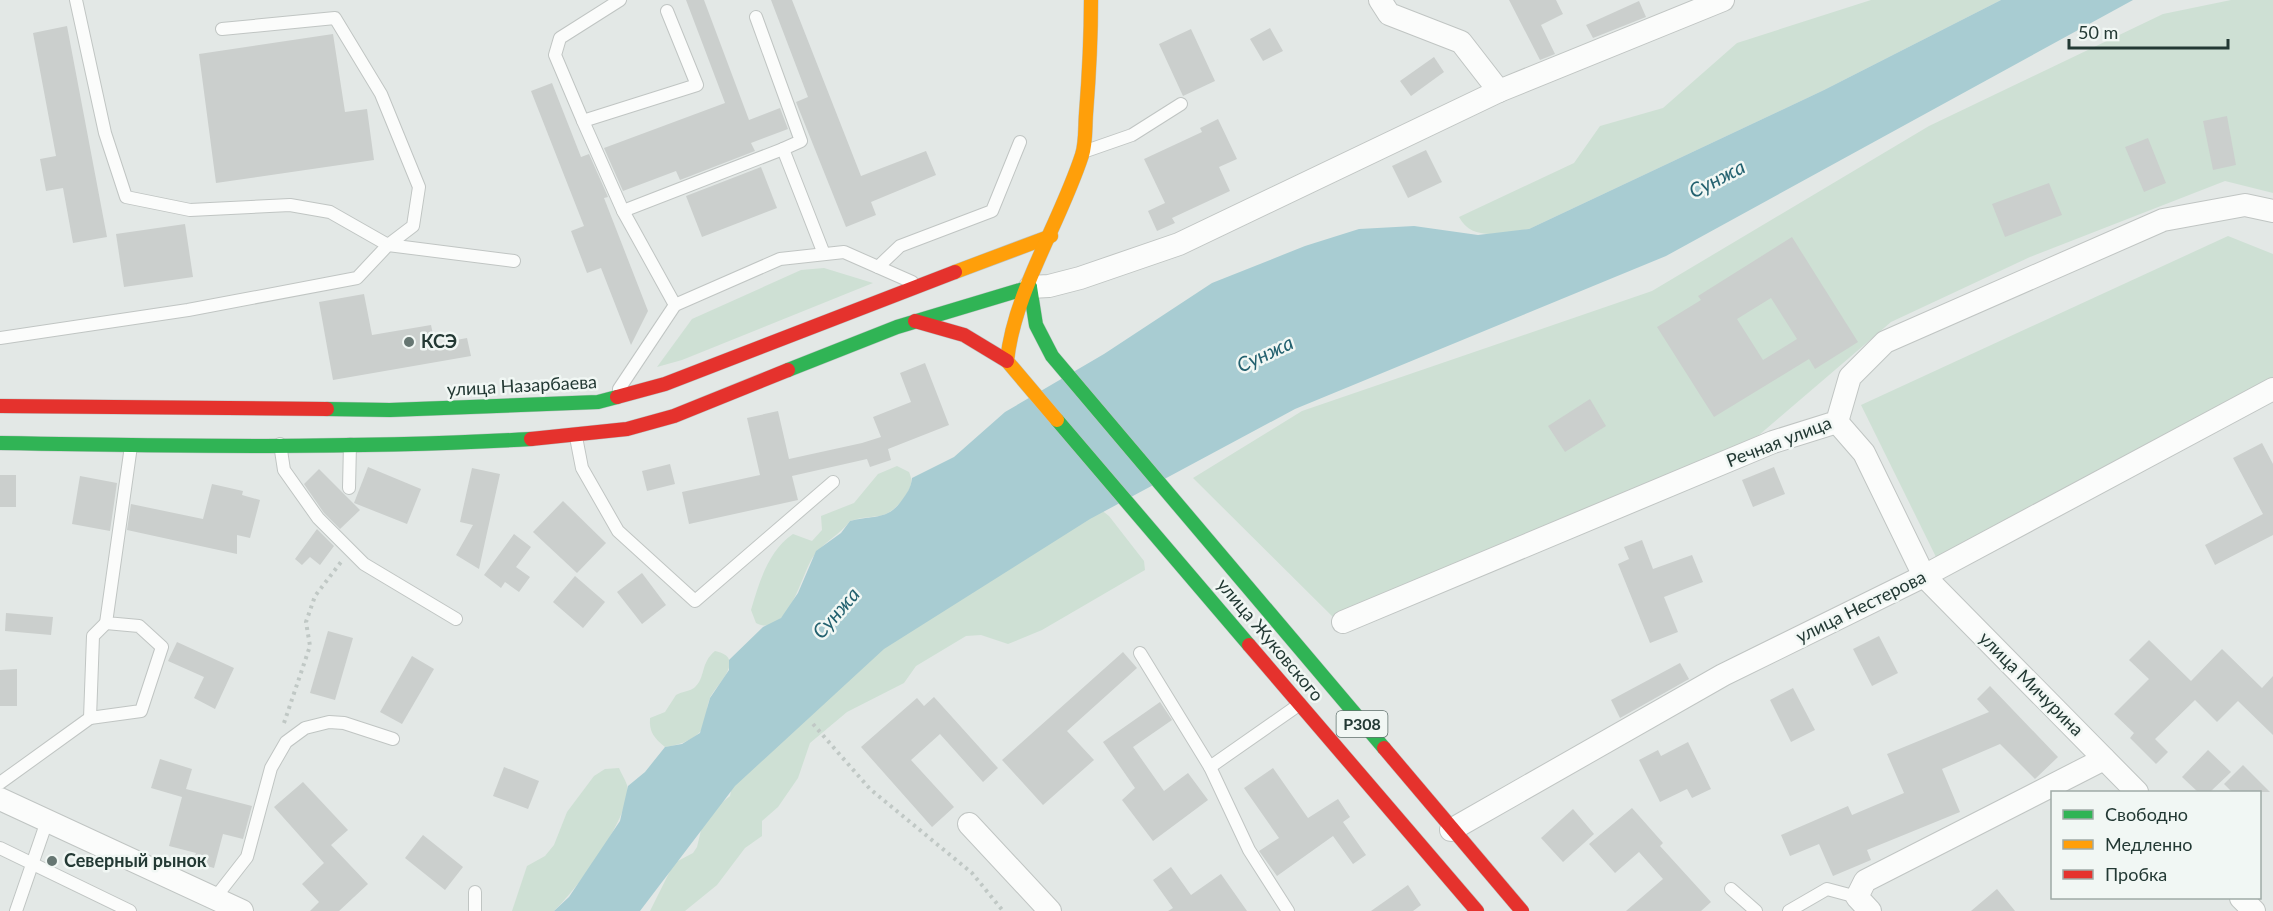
<svg xmlns="http://www.w3.org/2000/svg" width="2273" height="911" viewBox="0 0 2273 911" font-family="Lato,sans-serif">
<rect width="100%" height="100%" fill="#e3e8e6"/>
<g fill="#cee0d4">
<path d="M1871,0H2001L1824,90L1529,229C1503,232 1473,243 1459,217L1574,163L1600,126L1663,108L1737,43Z"/>
<polygon points="2231,0 2273,0 2273,193 2225,181 2030,257 1891,322 1759,435 1343,627 1193,478 1302,411 1652,291 1929,126 2163,14"/>
<polygon points="2228,236 2273,254 2273,385 1938,561 1861,405"/>
<polygon points="824,268 873,283 682,360 657,367 692,319 801,270"/>
<path d="M897,466L909,472C914,483 910,489 904,498C885,523 875,513 850,521C839,536 823,542 813,557C801,575 788,639 756,623L751,610C759,583 768,551 793,534L812,541L822,530L821,516L854,503L878,474Z"/>
<polygon points="1100,509 1109,516 1144,561 1145,570 1042,630 1008,644 981,635 966,636 916,666 904,683 847,712 810,743 798,778 778,807 762,821 762,836 745,848 717,885 685,911 650,911 674,863 693,853 697,847 702,826 714,809 730,796 734,777 843,666"/>
<path d="M715,651C748,658 716,685 710,698C705,709 708,726 699,733C689,742 678,745 665,747C654,738 649,732 650,718L665,712L676,695C681,692 690,691 694,688C706,678 700,663 715,651Z"/>
<path d="M619,768C621,773 625,779 627,785C634,813 575,892 554,911H512L527,866L545,856L554,845L567,812L594,776L605,769Z"/>
</g>
<path fill="#a8ccd2" d="M2001,0H2133L1666,256L1295,409L1090,519L884,649L735,786L640,911H554L569,897L620,821L628,786L645,772L665,747L682,744L700,733L710,698L729,670V660L763,627L781,618L798,593L816,551L841,533L850,521C871,515 888,521 902,500C907,493 911,488 912,478L954,457L1005,412L1104,354L1212,283L1305,246L1359,229L1414,226L1478,235L1529,229L1824,90Z"/>
<g fill="#cbcfcd" fill-rule="evenodd">
<polygon points="686,0 704,0 749,120 780,108 788,129 751,143 755,151 680,180 676,171 623,191 604,148 725,103"/>
<polygon points="771,0 792,0 861,176 926,151 936,175 871,202 876,215 846,227 796,102 808,97"/>
<polygon points="1509,0 1556,0 1563,14 1541,25 1555,54 1540,60"/>
<polygon points="1639,1 1646,17 1593,38 1586,25"/>
<polygon points="67,26 107,237 73,243 63,188 46,191 40,159 56,156 33,33"/>
<polygon points="1270,28 1283,51 1263,61 1250,39"/>
<polygon points="1191,29 1215,81 1183,96 1159,44"/>
<polygon points="333,34 345,112 367,109 374,160 216,183 199,54"/>
<polygon points="1434,57 1444,72 1411,96 1400,81"/>
<polygon points="552,83 581,157 589,154 608,197 604,198 648,311 631,345 601,268 587,273 571,231 584,226 531,91"/>
<polygon points="2227,116 2236,165 2213,170 2203,121"/>
<polygon points="1218,119 1237,159 1219,167 1230,191 1172,218 1175,223 1157,231 1148,211 1165,203 1144,159 1202,132 1200,128"/>
<polygon points="2148,138 2166,183 2144,192 2125,147"/>
<polygon points="1426,150 1442,182 1408,198 1392,166"/>
<polygon points="761,167 777,208 702,237 686,196"/>
<polygon points="2049,183 2062,215 2005,237 1992,204"/>
<polygon points="185,224 193,277 124,287 116,234"/>
<path d="M1792,237L1858,342L1815,369L1809,359L1714,417L1657,327L1701,300L1698,296ZM1771,298L1797,339L1763,360L1737,319Z"/>
<polygon points="364,294 372,335 431,325 435,344 467,338 471,356 333,380 319,302"/>
<polygon points="925,363 949,425 888,449 891,460 870,467 867,459 792,476 798,500 689,524 682,492 760,475 747,418 778,411 789,459 862,443 881,437 873,417 911,402 900,373"/>
<polygon points="1590,399 1606,426 1565,452 1548,426"/>
<polygon points="2262,443 2273,464 2273,535 2215,565 2205,545 2263,514 2233,458"/>
<polygon points="670,464 675,484 647,491 642,471"/>
<polygon points="368,467 421,489 407,524 354,503"/>
<polygon points="1774,467 1785,494 1753,507 1742,480"/>
<polygon points="472,468 500,474 479,569 456,555 473,525 460,522"/>
<polygon points="319,469 360,510 340,529 324,513 304,484"/>
<rect x="0" y="475" width="16" height="32"/>
<polygon points="80,476 117,483 110,531 72,524"/>
<polygon points="212,484 243,491 242,495 260,500 250,538 237,535 237,554 127,530 131,504 203,519"/>
<polygon points="563,501 606,543 577,573 533,532"/>
<polygon points="317,529 334,546 320,565 310,557 302,565 295,559"/>
<polygon points="514,534 531,547 516,567 530,577 519,592 505,582 501,588 484,575"/>
<polygon points="1642,540 1653,569 1692,555 1703,582 1664,597 1678,632 1650,643 1618,564 1629,559 1624,547"/>
<polygon points="642,573 666,605 642,624 617,592"/>
<polygon points="575,576 605,602 583,628 553,602"/>
<polygon points="6,613 53,617 51,635 5,631"/>
<polygon points="328,631 353,638 335,700 310,693"/>
<polygon points="1879,636 1898,673 1872,686 1853,649"/>
<polygon points="2149,640 2191,681 2222,649 2262,688 2273,676 2273,735 2238,701 2217,722 2195,700 2155,739 2168,752 2156,764 2130,738 2134,733 2114,714 2149,679 2129,660"/>
<polygon points="177,642 234,668 215,709 194,698 204,677 168,661"/>
<polygon points="1123,652 1137,668 1067,731 1094,760 1043,805 1002,760"/>
<polygon points="412,656 434,669 402,724 380,712"/>
<polygon points="1680,663 1689,679 1620,718 1611,700"/>
<polygon points="17,669 17,706 0,706 0,670"/>
<polygon points="1990,686 2058,757 2035,779 2000,744 1942,769 1960,812 1867,850 1871,860 1833,876 1819,844 1790,856 1781,835 1848,806 1852,815 1904,793 1887,754 1989,712 1977,699"/>
<polygon points="1793,688 1815,730 1791,742 1770,700"/>
<polygon points="934,697 998,768 983,782 940,734 911,760 954,807 932,827 861,747 917,698 924,706"/>
<polygon points="1160,702 1172,720 1133,747 1164,791 1188,773 1208,800 1153,841 1122,800 1135,788 1103,742"/>
<polygon points="1688,742 1711,789 1692,798 1687,789 1660,802 1639,760 1658,750 1661,756"/>
<polygon points="2208,750 2231,772 2210,792 2198,792 2182,777"/>
<polygon points="160,759 192,769 186,789 252,806 243,839 223,834 214,868 193,862 196,853 169,846 182,797 151,788"/>
<polygon points="2243,765 2270,792 2232,792 2224,784"/>
<polygon points="504,767 539,781 528,809 493,796"/>
<polygon points="1273,768 1308,818 1338,799 1350,817 1343,822 1366,855 1353,864 1333,836 1277,876 1259,851 1279,838 1244,788"/>
<polygon points="303,782 348,830 331,845 368,884 339,911 310,911 319,902 302,884 324,863 274,807"/>
<polygon points="1632,808 1663,843 1660,846 1711,902 1701,911 1626,911 1663,879 1639,852 1615,873 1589,844"/>
<polygon points="1573,809 1594,834 1563,862 1541,838"/>
<polygon points="423,835 463,867 445,890 405,858"/>
<polygon points="1171,867 1191,895 1221,874 1247,911 1168,911 1173,908 1153,880"/>
<polygon points="1408,885 1421,905 1413,911 1371,911"/>
<polygon points="1997,889 2015,911 1971,911"/>
</g>
<g fill="none" stroke-linecap="round" stroke-linejoin="round">
<g stroke="#c0c5c3" stroke-width="14">
<g id="lane">
<polyline points="76,0 105,133 126,197 190,210 290,205 330,212 388,245 413,226 419,187 381,94 335,18 222,29"/>
<polyline points="667,11 697,85 583,121 623,211 783,149"/>
<polyline points="756,17 801,141 783,149 824,254"/>
<polyline points="583,121 555,55 560,38 620,0"/>
<polyline points="1086,151 1132,135 1181,104"/>
<polyline points="623,211 675,305"/>
<polyline points="878,267 900,246 992,211 1020,142"/>
<polyline points="0,338 188,310 357,278 388,245 514,261"/>
<polyline points="619,389 675,305 780,259 844,252 912,282"/>
<polyline points="576,437 582,468 618,531 695,601 833,482"/>
<polyline points="280,444 284,470 318,518 364,564 456,619"/>
<polyline points="349,488 350,444"/>
<polyline points="1140,653 1210,767 1300,704"/>
<polyline points="90,718 93,636 106,623"/>
<polyline points="1210,767 1249,850 1288,911"/>
<polyline points="0,783 90,718 141,711 162,647 139,626 106,623 131,446"/>
<polyline points="0,848 130,911"/>
<polyline points="1731,889 1756,911"/>
<polyline points="475,892 475,911"/>
<polyline points="215,898 247,857 271,768 286,742 305,728 329,722 344,723 393,739"/>
<polyline points="16,911 47,821"/>
<polyline points="1789,911 1827,889 1857,897"/>
</g>
</g>
<g stroke="#c0c5c3" stroke-width="24">
<g id="street">
<polyline points="1380,0 1389,14 1461,42 1499,91"/>
<polyline points="1030,287 1049,286 1080,278 1179,244 1499,91 1723,0"/>
<polyline points="1837,422 1864,453 1924,576 2137,792"/>
<polyline points="1343,622 1773,442 1837,422 1850,377 1885,342 2163,220 2245,205 2273,211"/>
<polyline points="0,799 242,911"/>
<polyline points="969,824 1050,911"/>
<polyline points="1451,830 1723,675 1924,576 2273,389"/>
<polyline points="2241,898 2254,911"/>
<polyline points="1870,911 1857,897 1865,881 2104,759"/>
</g>
</g>
<g stroke="#bcc4c2" stroke-width="15">
<g id="fast">
<polyline points="1030,287 1036,325 1052,356 1384,748"/>
<polyline points="788,370 897,327 1030,287"/>
<polyline points="327,409 390,410 598,402 617,397"/>
<polyline points="1057,420 1249,645"/>
<path d="M0,443C177,446 355,449 531,439"/>
</g>
</g>
<g stroke="#bcc4c2" stroke-width="15">
<g id="slow">
<polyline points="955,272 1051,236"/>
<path d="M1057,420L1007,361C1014,292 1060,223 1082,155C1086,143 1085,127 1086,114C1089,76 1091,38 1091,0"/>
</g>
</g>
<g stroke="#bcc4c2" stroke-width="15">
<g id="jam">
<polyline points="915,321 964,335 1007,361"/>
<polyline points="617,397 665,384 955,272"/>
<polyline points="0,406 327,409"/>
<polyline points="531,439 627,429 674,416 788,370"/>
<polyline points="1249,645 1477,911"/>
<polyline points="1384,748 1522,911"/>
</g>
</g>
<g stroke="#c0c8c5" stroke-width="4" stroke-dasharray="3 4.5" stroke-linecap="butt">
<polyline points="284,723 310,646 306,622 315,596 341,562"/>
<polyline points="813,724 870,789 972,873 1003,911"/>
</g>
<use href="#lane" stroke="#fbfcfb" stroke-width="12"/>
<use href="#street" stroke="#fbfcfb" stroke-width="22"/>
<use href="#fast" stroke="#30b455" stroke-width="14"/>
<use href="#slow" stroke="#ff9f0a" stroke-width="14"/>
<use href="#jam" stroke="#e5322d" stroke-width="14"/>
</g>
<g fill="#667672" stroke="#f1f7f4" stroke-width="2">
<circle cx="409" cy="342" r="6"/>
<circle cx="52" cy="861" r="6"/>
</g>
<g text-anchor="middle" stroke-width="5" stroke-linejoin="round" paint-order="stroke">
<rect fill="#f1f7f4" stroke="#61726e" stroke-width="1.5" x="1336.5" y="711" width="51" height="26" rx="4.5"/>
<g font-size="16" font-weight="bold" fill="#233934">
<text x="1362" y="730">P308</text>
</g>
<g font-size="18" font-weight="bold" fill="#233934" stroke="#f1f7f4" text-anchor="start">
<text x="421" y="348">КСЭ</text>
<text x="64" y="867">Северный рынок</text>
</g>
<g font-size="18" fill="#233934" stroke="#f1f7f4">
<text transform="translate(522 386) rotate(-3)" y="6">улица Назарбаева</text>
<text transform="translate(1779 442) rotate(-21)" y="6">Речная улица</text>
<text transform="translate(1861 607) rotate(-26)" y="6">улица Нестерова</text>
<text transform="translate(1270 640) rotate(50)" y="6">улица Жуковского</text>
<text transform="translate(2031 684) rotate(45)" y="6">улица Мичурина</text>
</g>
<g font-size="20" font-style="italic" fill="#23616f" stroke="#f1f7f4">
<text transform="translate(1717 179) rotate(-27)" y="7">Сунжа</text>
<text transform="translate(1265 354) rotate(-25)" y="7">Сунжа</text>
<text transform="translate(836 613) rotate(-49)" y="7">Сунжа</text>
</g>
</g>
<rect x="2051" y="791" width="210" height="108" fill="#f1f7f4" stroke="#9faba7" stroke-width="1.5"/>
<rect x="2063" y="810" width="30" height="9" fill="#30b455" stroke="#9faba7" stroke-width="1.5"/>
<text x="2105" y="821" font-size="18" fill="#233934">Свободно</text>
<rect x="2063" y="840" width="30" height="9" fill="#ff9f0a" stroke="#9faba7" stroke-width="1.5"/>
<text x="2105" y="851" font-size="18" fill="#233934">Медленно</text>
<rect x="2063" y="870" width="30" height="9" fill="#e5322d" stroke="#9faba7" stroke-width="1.5"/>
<text x="2105" y="881" font-size="18" fill="#233934">Пробка</text>
<path d="M2069 39v9h159v-9" fill="none" stroke="#233934" stroke-width="3"/>
<text x="2078" y="39" font-size="18" fill="#233934" stroke="#f1f7f4" stroke-width="4.5" paint-order="stroke">50 m</text>
</svg>
